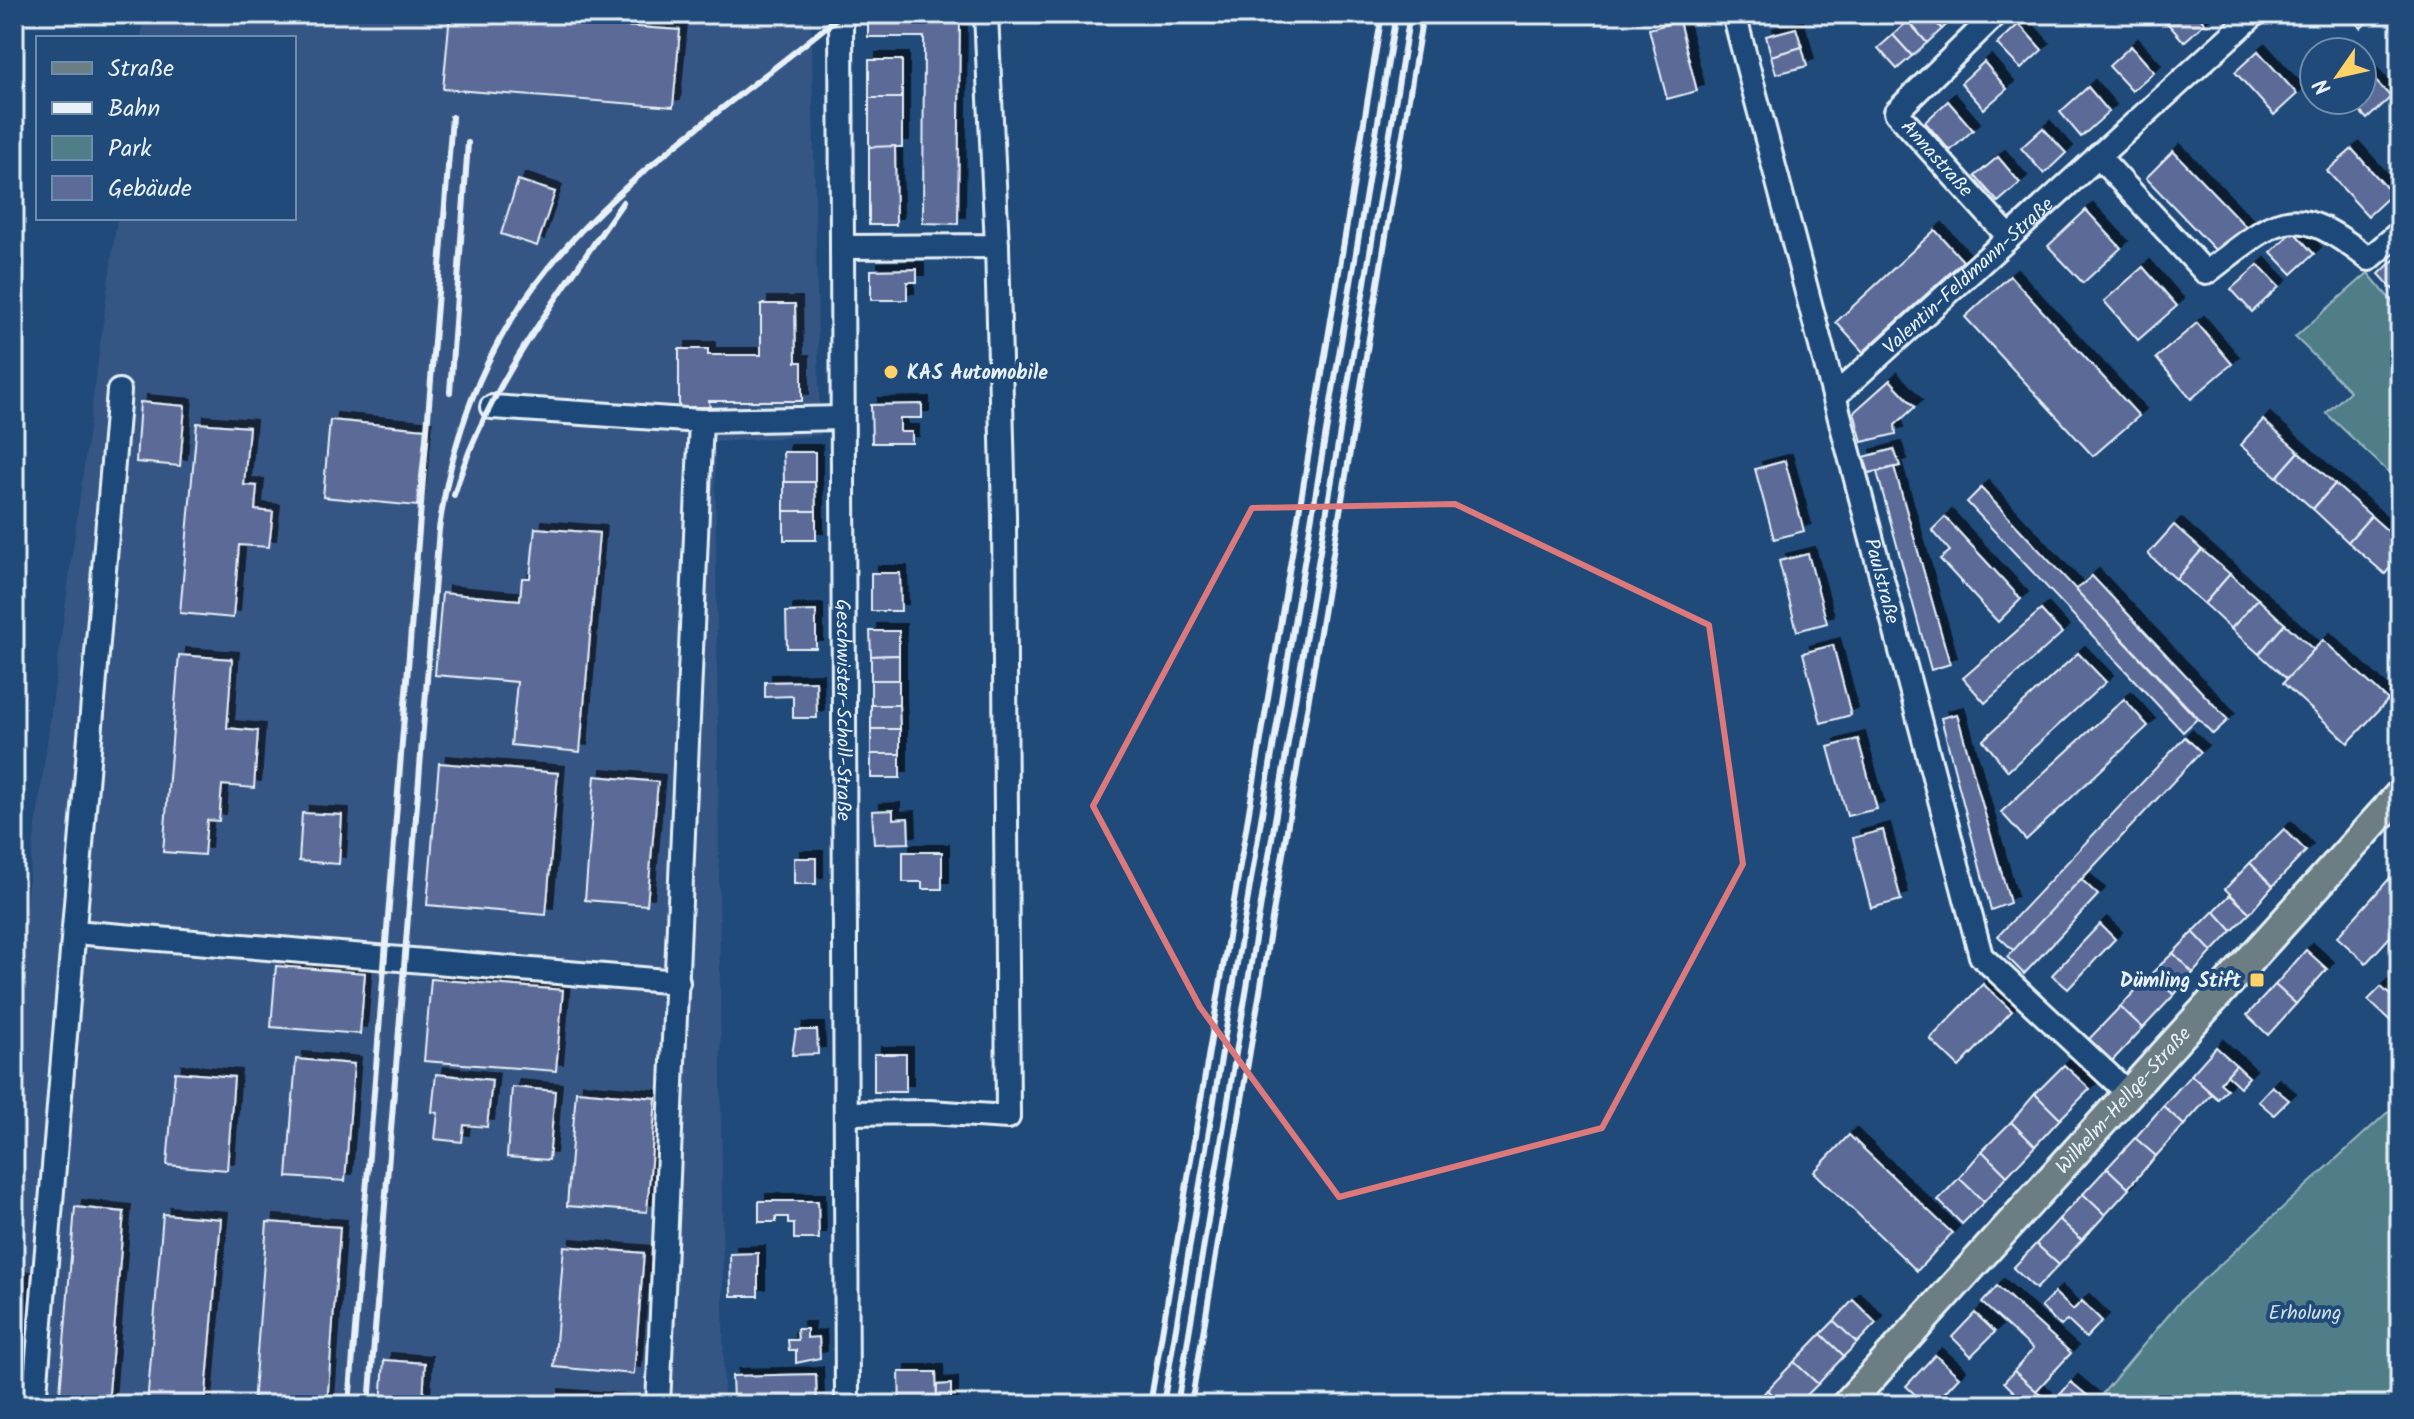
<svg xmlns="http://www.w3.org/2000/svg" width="2414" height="1419" viewBox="0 0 2414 1419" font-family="Kalam,sans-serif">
<defs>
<filter id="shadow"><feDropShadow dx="7" dy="-7" stdDeviation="0" flood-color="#0009"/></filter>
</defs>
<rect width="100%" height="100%" fill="#1f4a7a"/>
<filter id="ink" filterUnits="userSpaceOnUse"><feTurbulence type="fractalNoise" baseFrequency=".0125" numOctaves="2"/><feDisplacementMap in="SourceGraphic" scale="16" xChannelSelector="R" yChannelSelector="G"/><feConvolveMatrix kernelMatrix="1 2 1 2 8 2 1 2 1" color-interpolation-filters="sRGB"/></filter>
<g filter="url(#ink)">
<polygon fill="#355785" points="144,14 811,14 820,435 715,442 724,1405 14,1405 14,991 117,218 294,218 294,38 141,38"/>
<g fill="#507e88" stroke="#9cb8c0" stroke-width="2">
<polygon points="2368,273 2400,311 2400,483 2326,413 2350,391 2295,337"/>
<polygon points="2400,1101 2400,1405 2093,1405 2182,1299"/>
</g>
<g fill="#5c6b98" stroke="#e8f1f8" stroke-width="2" filter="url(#shadow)">
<polygon points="450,14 680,30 673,107 443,89"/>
<polygon points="868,14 960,14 958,224 923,223 924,37 868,37"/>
<polygon points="1916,14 1928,14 1942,29 1927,43 1908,21"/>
<polygon points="1928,14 1955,14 1956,16 1942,29"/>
<polygon points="2166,14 2197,14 2205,23 2184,42 2162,17"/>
<polygon points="2348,14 2375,14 2361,28"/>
<polygon points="1679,21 1697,91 1667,99 1649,29"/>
<polygon points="1908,21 1927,43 1912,56 1893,35"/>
<polygon points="2019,24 2042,50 2021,69 1997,44"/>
<polygon points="1796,28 1802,47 1771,56 1766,36"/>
<polygon points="1893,35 1912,56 1897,69 1878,48"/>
<polygon points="2131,46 2154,72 2132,91 2109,66"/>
<polygon points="1802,47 1807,66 1776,74 1771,56"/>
<polygon points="2258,51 2297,94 2274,115 2235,72"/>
<rect x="869" y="60" width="33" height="38"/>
<polygon points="1984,62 2007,89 1984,109 1961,83"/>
<polygon points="2362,67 2391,97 2367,119 2349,100 2362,100"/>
<polygon points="2088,87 2109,112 2081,137 2060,112"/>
<rect x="869" y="98" width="33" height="49"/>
<polygon points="1948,101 1973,130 1950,151 1925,122"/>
<polygon points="2043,128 2066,153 2044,174 2021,148"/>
<polygon points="895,146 896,225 869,225 869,147"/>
<polygon points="2352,149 2392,194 2368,216 2327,171"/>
<polygon points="2173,151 2248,229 2220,255 2146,178"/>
<polygon points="1998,157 2020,183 1998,202 1975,176"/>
<polygon points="518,180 555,192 537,246 501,234"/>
<polygon points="2086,210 2121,248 2083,283 2048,246"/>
<polygon points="1935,230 1963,261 1863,352 1836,322"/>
<polygon points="2293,231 2314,254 2292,274 2271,252"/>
<polygon points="2400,254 2400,297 2379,274"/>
<polygon points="2258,265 2279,287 2252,312 2231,289"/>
<polygon points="2143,267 2177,306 2138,340 2104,301"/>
<polygon points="917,269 917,282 907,282 907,300 871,300 871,270"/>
<polygon points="2010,276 2139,416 2093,456 1965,317"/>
<polygon points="761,304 795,304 796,362 802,362 802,401 709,401 710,407 679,407 679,349 708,349 708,355 761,355"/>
<polygon points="2197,323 2232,364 2191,399 2156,358"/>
<polygon points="1890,380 1915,407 1895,425 1896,434 1862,442 1854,412"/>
<polygon points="140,402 185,406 180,466 136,462"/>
<polygon points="922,404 922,418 900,418 900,432 912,432 912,443 872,443 871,405"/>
<polygon points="330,420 425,429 417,506 323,497"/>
<polygon points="2263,420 2299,452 2277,477 2240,445"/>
<polygon points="197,423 249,427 244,485 257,486 255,510 273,512 269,547 239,545 233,618 180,613"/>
<polygon points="1894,449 1900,466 1869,473 1864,457"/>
<polygon points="783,452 815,452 815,482 784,482"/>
<polygon points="2299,452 2335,484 2313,509 2277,477"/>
<polygon points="1785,461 1804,531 1774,539 1755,469"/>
<polygon points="1894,467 1950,664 1931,670 1877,472"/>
<polygon points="784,482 815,482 816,511 784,511"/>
<polygon points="2335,484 2371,516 2348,542 2313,509"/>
<polygon points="1981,488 2197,719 2183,732 1967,502"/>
<rect x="784" y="511" width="32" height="29"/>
<polygon points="2371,516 2400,542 2400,556 2385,574 2348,542"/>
<polygon points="1945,517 2021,599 1998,622 1940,559 1950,551 1932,530"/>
<polygon points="2174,525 2202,550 2176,579 2148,554"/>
<polygon points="535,528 599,533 580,752 511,745 517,682 435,675 442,593 520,600 522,578 530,578"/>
<polygon points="2202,550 2230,574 2204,604 2176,579"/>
<polygon points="1808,554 1827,623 1797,631 1779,561"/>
<polygon points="871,573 900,573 901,611 871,611"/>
<polygon points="2230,574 2258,599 2231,629 2204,604"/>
<polygon points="2092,576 2228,720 2213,734 2076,590"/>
<polygon points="2258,599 2285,624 2259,654 2231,629"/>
<polygon points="2041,610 2062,633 1985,703 1963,678"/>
<polygon points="816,611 816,648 787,648 786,612"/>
<polygon points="2285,624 2314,650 2287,679 2259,654"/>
<polygon points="870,631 899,631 899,655 871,656"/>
<polygon points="2323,640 2388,700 2348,743 2283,683"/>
<polygon points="1833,645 1851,715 1821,723 1803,653"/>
<polygon points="2078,653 2106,682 2008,771 1983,740"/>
<polygon points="179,655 232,659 227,728 258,731 254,788 222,785 219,821 207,820 204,855 163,852"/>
<polygon points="899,655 899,680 871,680 871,656"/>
<rect x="871" y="680" width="28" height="25"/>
<polygon points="816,681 817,718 793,718 793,696 765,697 765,682"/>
<polygon points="2124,699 2148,726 2026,840 2001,812"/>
<polygon points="871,705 899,705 900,729 871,729"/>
<polygon points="1957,714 2010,903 1991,910 1941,718"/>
<rect x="871" y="729" width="29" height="25"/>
<polygon points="2185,737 2201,752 2014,951 1998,936"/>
<polygon points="1858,739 1877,809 1847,816 1828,747"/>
<rect x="871" y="754" width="29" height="24"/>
<polygon points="439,763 558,773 546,915 427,905"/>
<polygon points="595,776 658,782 647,905 585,900"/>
<polygon points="893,810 893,819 908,818 909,843 874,844 872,811"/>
<polygon points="302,813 342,815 339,864 299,861"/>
<polygon points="2284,829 2306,851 2273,886 2250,863"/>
<polygon points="1883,830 1901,900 1871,908 1853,838"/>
<polygon points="903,852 942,852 942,889 922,889 922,882 903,882"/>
<rect x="794" y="858" width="22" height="26"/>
<polygon points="2250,863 2273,886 2250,913 2225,889"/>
<polygon points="2398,869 2400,926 2366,963 2337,937"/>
<polygon points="2081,879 2098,895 2024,974 2007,957"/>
<polygon points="2230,895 2250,913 2232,931 2214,911"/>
<polygon points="2214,911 2232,931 2212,952 2193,932"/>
<polygon points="2100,924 2115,939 2068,989 2052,975"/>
<polygon points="2193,932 2212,952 2193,973 2173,953"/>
<polygon points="2306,950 2327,969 2296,1004 2275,985"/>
<polygon points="2173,953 2193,973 2174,995 2151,974"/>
<polygon points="276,966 365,973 360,1034 271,1027"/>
<polygon points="2151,974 2174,995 2143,1028 2120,1007"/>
<polygon points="431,979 563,990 556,1071 424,1061"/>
<polygon points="1983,984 2012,1011 1959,1067 1930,1039"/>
<polygon points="2275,985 2296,1004 2268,1035 2247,1015"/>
<polygon points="2381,987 2400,1004 2400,1030 2368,1000"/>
<polygon points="2120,1007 2143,1028 2112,1061 2089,1039"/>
<polygon points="796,1030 817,1030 818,1054 792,1055"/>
<polygon points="2216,1047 2236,1065 2220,1083 2227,1089 2218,1099 2191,1075"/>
<rect x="874" y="1054" width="32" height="38"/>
<polygon points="296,1059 354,1064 345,1181 287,1177"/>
<polygon points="2064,1065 2090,1089 2060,1119 2035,1094"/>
<polygon points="2236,1065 2249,1077 2240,1087 2227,1075"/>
<polygon points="175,1072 234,1077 227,1170 167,1165"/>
<polygon points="436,1074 492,1080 487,1127 464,1125 462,1142 435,1139 438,1113 432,1112"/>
<polygon points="2191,1075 2212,1094 2184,1125 2163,1106"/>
<polygon points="2272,1086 2289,1100 2274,1115 2258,1101"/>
<polygon points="512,1087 555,1091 549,1160 507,1157"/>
<polygon points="576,1091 656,1098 647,1212 567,1206"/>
<polygon points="2035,1094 2060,1119 2035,1146 2011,1122"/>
<polygon points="2163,1106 2184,1125 2156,1156 2135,1138"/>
<polygon points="2011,1122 2035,1146 2007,1176 1982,1151"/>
<polygon points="1849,1135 1952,1233 1917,1271 1814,1172"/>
<polygon points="2135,1138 2156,1156 2128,1188 2107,1168"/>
<polygon points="1982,1151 2007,1176 1984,1202 1959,1178"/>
<polygon points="2107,1168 2129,1189 2105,1215 2083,1194"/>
<polygon points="1959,1178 1984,1202 1962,1224 1938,1200"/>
<polygon points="2083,1194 2105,1215 2082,1240 2059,1219"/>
<polygon points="759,1201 818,1201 819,1239 794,1239 794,1224 788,1224 788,1217 776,1217 776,1222 759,1222"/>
<polygon points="75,1207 124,1212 108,1405 59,1405"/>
<polygon points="163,1214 221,1219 205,1405 147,1405"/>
<polygon points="2059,1219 2082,1240 2059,1265 2036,1244"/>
<polygon points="267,1222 340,1227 327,1405 253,1405"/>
<polygon points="2036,1244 2059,1265 2036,1289 2013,1268"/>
<polygon points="564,1246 644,1253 634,1374 554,1367"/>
<polygon points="758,1253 758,1296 731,1296 730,1254"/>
<polygon points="14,1279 23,1279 14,1402"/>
<polygon points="1997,1286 2071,1353 2036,1391 2014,1371 2033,1349 1982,1303"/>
<polygon points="2055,1293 2073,1310 2082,1301 2102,1321 2086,1338 2067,1320 2061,1326 2041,1307"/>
<polygon points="1853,1300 1876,1323 1857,1343 1834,1321"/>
<polygon points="1975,1313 1995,1332 1971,1356 1952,1337"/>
<polygon points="1834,1321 1857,1343 1844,1356 1821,1334"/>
<polygon points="797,1329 807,1329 807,1338 819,1337 820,1358 796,1363 796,1350 789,1350 788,1340 798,1340"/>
<polygon points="1821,1334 1844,1356 1818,1384 1794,1362"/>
<polygon points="1935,1355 1959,1377 1933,1405 1926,1405 1906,1386"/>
<polygon points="384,1360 425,1363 423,1405 381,1405"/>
<polygon points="1794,1362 1818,1384 1797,1405 1782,1405 1767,1390"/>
<polygon points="2014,1371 2045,1399 2039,1405 2027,1405 2004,1382"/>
<polygon points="899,1372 936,1372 937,1405 900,1405"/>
<polygon points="816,1374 817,1405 792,1405 792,1400 733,1400 732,1376"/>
<polygon points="2071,1382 2095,1402 2093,1405 2051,1405"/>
<polygon points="951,1384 951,1405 937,1405 937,1385"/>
<polygon points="1767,1390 1782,1405 1753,1405"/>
<polygon points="552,1396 632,1402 632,1405 552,1405"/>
</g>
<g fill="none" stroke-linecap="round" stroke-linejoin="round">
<g stroke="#e8f1f8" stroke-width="28">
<g id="minor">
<path id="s1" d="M841,14L847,1405"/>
<path id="s2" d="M1734,14L1981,956L2127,1092"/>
<path id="s3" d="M1996,14L1896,112L2009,237"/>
<path d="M2098,156L2206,273C2278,218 2291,197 2369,259L2400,232"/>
<polyline points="842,247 997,246 986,14"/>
<path id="s4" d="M1836,395L2255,14"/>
<polyline points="492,407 701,421 842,418"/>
<polyline points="74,932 678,982"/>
<polyline points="846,1113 929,1112 1008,1117 1004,515 997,246"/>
<polyline points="34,1405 119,391"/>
<polyline points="658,1405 701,421"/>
</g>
</g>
<g stroke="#e8f1f8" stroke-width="34">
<g id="major">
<path id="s5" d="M1846,1405L2400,794"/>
</g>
</g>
<use href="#minor" stroke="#1f4a7a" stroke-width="22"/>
<use href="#major" stroke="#6c7e84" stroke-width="28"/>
<g stroke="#e8f1f8" stroke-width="6">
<polyline points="450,392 468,143"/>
<path d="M454,495C486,387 560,294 623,202"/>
<polyline points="349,1405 452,117"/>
<path d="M369,1405L439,529C477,257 650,172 842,14"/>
<polyline points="1150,1405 1382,14"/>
<polyline points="1163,1405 1396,14"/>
<polyline points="1177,1405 1410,14"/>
<polyline points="1191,1405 1423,14"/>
</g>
</g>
</g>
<path fill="none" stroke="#dd787b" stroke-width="6" stroke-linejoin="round" d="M1455,504L1709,625L1743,864L1602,1128L1339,1197L1200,1007L1093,806L1252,508Z"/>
<g fill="#ffd166" stroke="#1f4a7a" stroke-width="3">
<circle cx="891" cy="372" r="8"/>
<rect x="2249" y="972" width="16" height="16" rx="4"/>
</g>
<g text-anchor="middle" stroke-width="8" stroke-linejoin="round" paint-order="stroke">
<g font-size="20" fill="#e8f1f8" stroke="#1f4a7a">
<text dy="7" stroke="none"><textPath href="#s3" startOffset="202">Annastraße</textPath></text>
<text dy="7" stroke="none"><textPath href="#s4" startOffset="178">Valentin-Feldmann-Straße</textPath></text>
<text dy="7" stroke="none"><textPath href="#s2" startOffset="586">Paulstraße</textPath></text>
<text dy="7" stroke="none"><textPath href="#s1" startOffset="696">Geschwister-Scholl-Straße</textPath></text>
<text dy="7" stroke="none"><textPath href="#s5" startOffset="412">Wilhelm-Hellge-Straße</textPath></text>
</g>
<g font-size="20" font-weight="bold" fill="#e8f1f8" stroke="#1f4a7a" text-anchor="start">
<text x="907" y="379">KAS Automobile</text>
<text x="2241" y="987" text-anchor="end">Dümling Stift</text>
</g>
<g font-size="20" fill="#d1e0e7" stroke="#1f4a7a">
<text x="2305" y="1319">Erholung</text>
</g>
</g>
<rect width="2414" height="1419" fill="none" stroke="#1f4a7a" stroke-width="48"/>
<rect x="24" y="24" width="2366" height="1371" fill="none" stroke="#e8f1f8" stroke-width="3" filter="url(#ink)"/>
<rect x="36" y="36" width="260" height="184" fill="#1f4a7a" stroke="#6f8dac" stroke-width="2"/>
<rect x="52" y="62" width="40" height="12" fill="#6c7e84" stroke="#6f8dac" stroke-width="2"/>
<text x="108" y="76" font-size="24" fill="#e8f1f8">Straße</text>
<rect x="52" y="102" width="40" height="12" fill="#e8f1f8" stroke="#6f8dac" stroke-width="2"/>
<text x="108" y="116" font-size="24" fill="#e8f1f8">Bahn</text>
<rect x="52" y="136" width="40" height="24" fill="#507e88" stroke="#6f8dac" stroke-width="2"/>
<text x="108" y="156" font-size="24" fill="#e8f1f8">Park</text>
<rect x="52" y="176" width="40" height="24" fill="#5c6b98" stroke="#6f8dac" stroke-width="2"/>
<text x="108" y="196" font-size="24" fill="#e8f1f8">Gebäude</text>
<g transform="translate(2338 76) rotate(236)"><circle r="38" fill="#1f4a7a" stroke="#6f8dac" stroke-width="2"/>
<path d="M0-6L14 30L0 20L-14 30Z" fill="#ffd166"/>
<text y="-12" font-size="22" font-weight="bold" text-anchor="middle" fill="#e8f1f8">N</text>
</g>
</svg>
